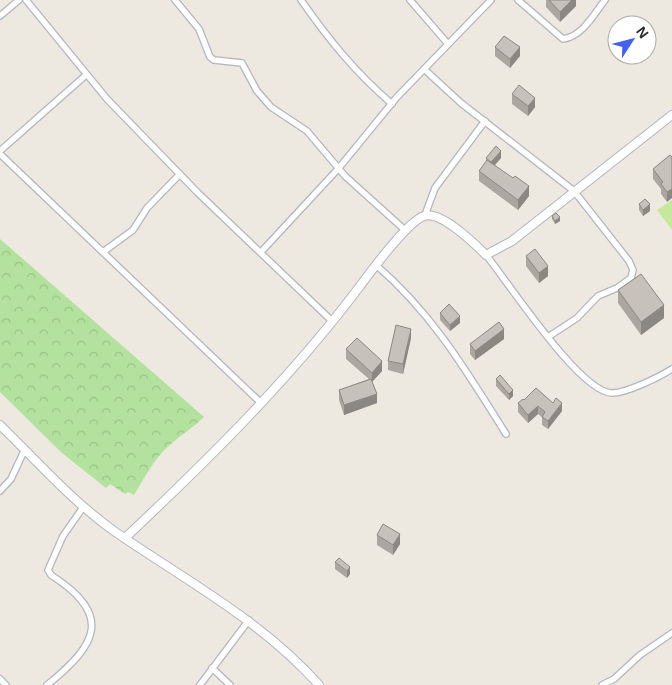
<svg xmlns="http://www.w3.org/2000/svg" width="672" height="685" viewBox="0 0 672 685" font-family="Arial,sans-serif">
<defs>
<pattern id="forest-crowns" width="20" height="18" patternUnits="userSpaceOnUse" patternTransform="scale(1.25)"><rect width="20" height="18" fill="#b3e29e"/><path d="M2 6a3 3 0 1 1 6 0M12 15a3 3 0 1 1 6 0" fill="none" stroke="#9ac288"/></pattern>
</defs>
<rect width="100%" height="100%" fill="#ede8e0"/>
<path fill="url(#forest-crowns)" d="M0,239L204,417C194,427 182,434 171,444C154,458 145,477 134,495L128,492L125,494L110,484L106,488L62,453L0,392Z"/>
<polygon fill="#c5e99a" points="672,200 672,230 657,210"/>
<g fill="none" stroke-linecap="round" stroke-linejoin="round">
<g stroke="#b3b5bf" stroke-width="8">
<g id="street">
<polyline points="26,0 107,99 198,193 332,321"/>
<polyline points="175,0 199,29 210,57 214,60 242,63 257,91 271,107 307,131 345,176 406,231"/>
<path d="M301,0C329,40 355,72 392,104"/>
<polyline points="410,0 448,44"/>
<path d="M518,0L563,39C582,37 594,14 605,0"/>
<polyline points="0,16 19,0"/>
<polyline points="424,69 461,103 574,191 629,261 633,270 631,278 617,288 598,296 577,318 548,337"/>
<polyline points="0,151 86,75"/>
<polyline points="0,154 261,403"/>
<polyline points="425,215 435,188 485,121"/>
<polyline points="103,252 133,230 147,208 180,174"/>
<polyline points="261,252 338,169 397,97 491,0"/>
<path d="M486,255C508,282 580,393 612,393C627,393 659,377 672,369"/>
<path d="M376,265C433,314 467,372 506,434"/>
<polyline points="0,491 11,479 25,449"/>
<polyline points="212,668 230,685"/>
<polyline points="0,679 6,685"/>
<path d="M47,685C98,644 113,615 51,575L48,570L63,536L84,506"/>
<polyline points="200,685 249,620"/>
<polyline points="602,685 614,679 640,655 672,633"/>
</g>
</g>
<g stroke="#b3b5bf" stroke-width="10">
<g id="secondary">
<path d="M0,425C37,461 72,501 114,531C185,580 261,620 319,685"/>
<path d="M125,538C209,459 291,378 360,286C372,270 407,222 424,216C440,210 475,244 486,255L512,241L672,115"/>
</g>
</g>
<use href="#street" stroke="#fff" stroke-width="5.5"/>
<use href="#secondary" stroke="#fff" stroke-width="8"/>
</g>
<g fill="#aaa7a1">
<polygon points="546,0 576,0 576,6 560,22 546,7"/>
<polygon points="495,47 520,56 510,68 495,56"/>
<polygon points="512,94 535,107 528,116 512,104"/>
<polygon points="670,155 667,202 661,194 661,189 653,179 653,169"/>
<polygon points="486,158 501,158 495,165 529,196 518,210 479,181 479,171 486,162"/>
<polygon points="639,204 650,211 643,216 639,210"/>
<polygon points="552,216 560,221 555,224 552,219"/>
<polygon points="526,256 548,276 539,283 526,266"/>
<polygon points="618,290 664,318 641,335 618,303"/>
<polygon points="440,313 460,323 450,331 440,320"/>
<polygon points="411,338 403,374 388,370 388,361"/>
<polygon points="504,339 475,360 470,354 470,344"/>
<polygon points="346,349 382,371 372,382 377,403 344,415 339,400 339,390 369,379 346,359"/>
<polygon points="496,379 513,396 509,400 496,386"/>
<polygon points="524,400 553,403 562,411 548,429 542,425 542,417 538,414 528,423 518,412 518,403"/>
<polygon points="377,535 400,544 393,555 377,545"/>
<polygon points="335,562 350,574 347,578 335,569"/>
</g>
<g fill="#8b8883">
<polygon points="572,0 576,0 576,6 560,22 560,12"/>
<polygon points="520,47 520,56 510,68 510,59"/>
<polygon points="535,98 535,107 528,116 528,106"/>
<polygon points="501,151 501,158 491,169 491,162"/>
<polygon points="529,186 529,196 518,210 518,200"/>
<polygon points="672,189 672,198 667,202 667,192"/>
<polygon points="650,204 650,211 643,216 643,210"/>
<polygon points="560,217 560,221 555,224 555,221"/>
<polygon points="548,266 548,276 539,283 539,273"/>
<polygon points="664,305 664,318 641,335 641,322"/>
<polygon points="460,316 460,323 450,331 450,325"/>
<polygon points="411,329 411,338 403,374 403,364"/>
<polygon points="504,329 504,339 475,360 475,351"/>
<polygon points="382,361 382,371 372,382 372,373"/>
<polygon points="513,390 513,396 509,400 509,394"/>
<polygon points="377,394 377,403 344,415 344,405"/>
<polygon points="562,403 562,411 548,429 548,421"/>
<polygon points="538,406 538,414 528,423 528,415"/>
<polygon points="400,534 400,544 393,555 393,545"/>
<polygon points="350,567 350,574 347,578 347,571"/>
</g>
<g fill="#c6c2bb" stroke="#8b8883">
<polygon points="549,0 572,0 560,12"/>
<polygon points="504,36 520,47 510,59 495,47"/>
<polygon points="519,85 535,98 528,106 512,94"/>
<polygon points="496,146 501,151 491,162 486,158"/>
<polygon points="670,155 672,157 672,189 667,192 661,184 663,182 653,169"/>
<polygon points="487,160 513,178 515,176 529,186 518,200 479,171"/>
<polygon points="645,199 650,204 643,210 639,204"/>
<polygon points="556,213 560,217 555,221 552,216"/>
<polygon points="535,249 548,266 539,273 526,256"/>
<polygon points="641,274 664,305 641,322 618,290"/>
<polygon points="449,304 460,316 450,325 440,313"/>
<polygon points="499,322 504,329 475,351 470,344"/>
<polygon points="396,325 411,329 403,364 388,361"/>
<polygon points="357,338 382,361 372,373 346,349"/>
<polygon points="500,375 513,390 509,394 496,379"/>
<polygon points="371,379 377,394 344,405 339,390"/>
<polygon points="536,388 553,403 556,398 562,403 548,421 542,417 545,412 538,406 528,415 518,403 523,399 524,400"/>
<polygon points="383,524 400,534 393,545 377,535"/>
<polygon points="339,558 350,567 347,571 335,562"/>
</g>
<g transform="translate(632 40) rotate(54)"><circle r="24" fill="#ffffff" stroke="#ababab"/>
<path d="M0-4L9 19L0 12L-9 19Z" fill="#4561f5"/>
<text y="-8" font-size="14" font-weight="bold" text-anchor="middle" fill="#2c2c2c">N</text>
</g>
</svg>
